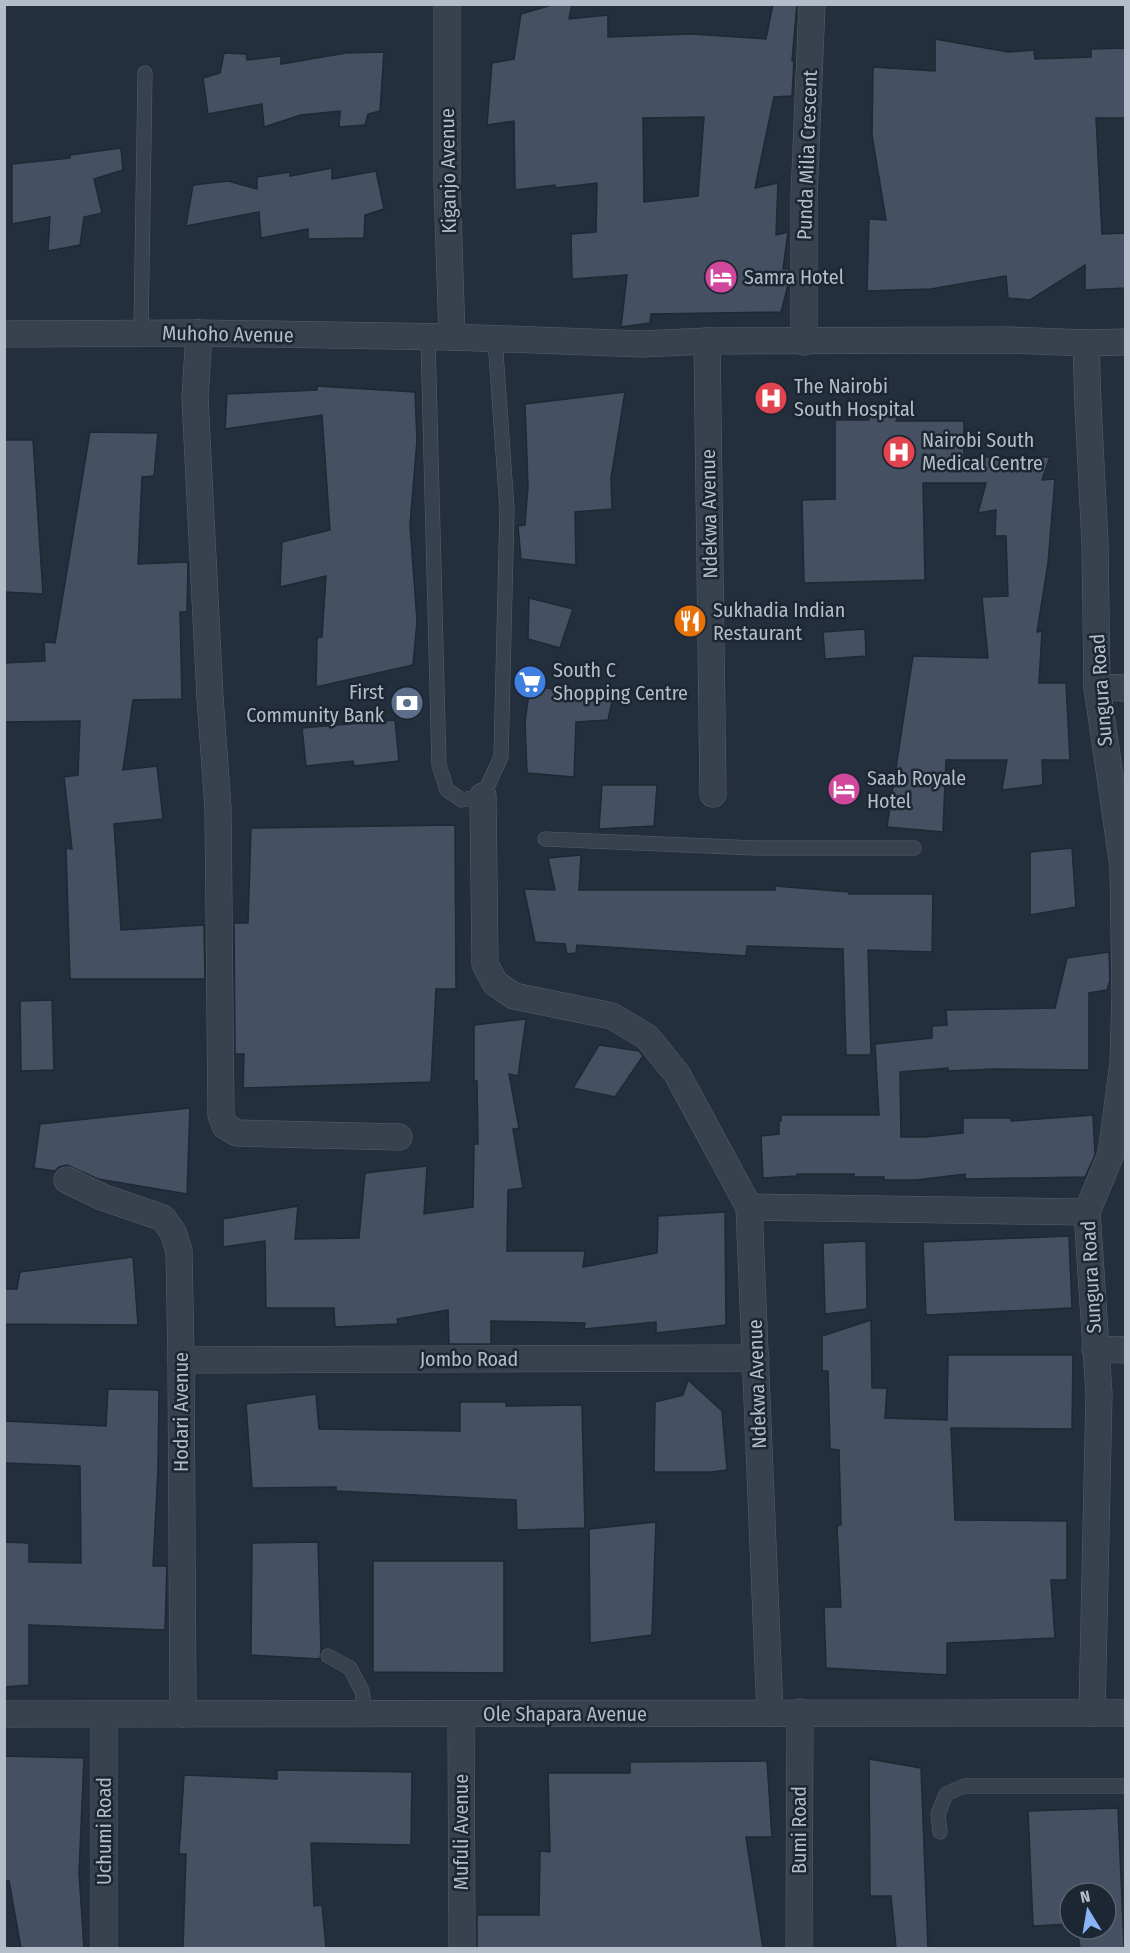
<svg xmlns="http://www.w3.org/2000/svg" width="1130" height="1953" viewBox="0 0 1130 1953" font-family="'Fira Sans Condensed',sans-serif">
<rect width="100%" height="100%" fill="#242f3e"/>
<g fill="#455162" stroke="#1f2835" stroke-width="1.5" fill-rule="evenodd">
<path d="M555,4H572L569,19L608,15V37L691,34L766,39L773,4H797L792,61H794L792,96L774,97L755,188L778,183L776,235L788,232L783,269H789V281L781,312L651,314L650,323L621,327L627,275L572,279L571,234L596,232L597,183L555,188V185L515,190L514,121L487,125L492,63L514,59L521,14ZM704,117L698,196L644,202L643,118Z"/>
<polygon points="935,39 1008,52 1034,50 1035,59 1091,57 1091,49 1125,48 1125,118 1096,118 1102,234 1125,233 1125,288 1085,290 1085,265 1030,300 1008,298 1006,276 931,289 867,291 869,219 886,220 872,135 873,67 935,71"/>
<polygon points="384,52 380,111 368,114 365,125 339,127 340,111 301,115 264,127 262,104 208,114 203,78 220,73 224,53 246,54 247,60 281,56 281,64 346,53"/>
<polygon points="121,148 123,170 94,179 102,213 84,217 80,245 48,251 50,217 12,224 12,164 70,158 70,155"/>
<polygon points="332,168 332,179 376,171 384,209 365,215 364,238 308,239 308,229 261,238 259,212 186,226 193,185 228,181 257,189 257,177 290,172 290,176"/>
<polygon points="317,386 415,392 417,440 410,525 417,621 413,665 316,687 317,638 322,637 326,576 280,587 282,542 330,530 322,415 225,429 227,394 317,390"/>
<polygon points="625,392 611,478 612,509 575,512 576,565 521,559 518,526 525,525 528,486 525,404"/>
<polygon points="870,402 904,404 896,421 964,421 964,457 1050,457 1042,480 1055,479 1048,563 1037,632 1042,631 1039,683 1066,683 1070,760 1042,760 1043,785 1002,790 1007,760 946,760 943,832 887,827 913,656 988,658 982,597 1008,596 1006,536 995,536 996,510 978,513 986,483 923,483 925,580 804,583 802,500 835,499 835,420 869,420"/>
<polygon points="90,432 158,433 154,476 142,477 138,564 188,562 187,612 180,612 182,699 133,700 123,770 157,766 163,819 114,824 121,930 204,925 205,979 70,979 66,848 72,849 64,777 78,775 80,721 4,722 4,663 45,661 44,642 55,643"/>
<polygon points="4,440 33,440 43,594 4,592"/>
<polygon points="529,598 573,609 560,648 528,639"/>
<polygon points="865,629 866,656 825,659 823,632"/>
<polygon points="530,686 613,697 608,720 576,722 574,777 527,773 525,722"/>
<polygon points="395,720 399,761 354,766 353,761 306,766 302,728"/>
<polygon points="602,785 657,785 654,826 599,829"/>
<polygon points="455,825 456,989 436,989 431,1082 243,1088 244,1054 235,1054 234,923 248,923 251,828"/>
<polygon points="1072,848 1076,907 1030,915 1030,852"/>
<polygon points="581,855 579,890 775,890 775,886 849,892 849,894 933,894 932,952 868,950 871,1055 846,1055 843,949 747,946 746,956 577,945 576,953 567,954 565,944 535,942 524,889 555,890 548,858"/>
<polygon points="1109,952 1110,980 1107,990 1089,993 1089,1070 995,1069 948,1071 948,1068 900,1072 901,1137 925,1137 963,1133 963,1118 1011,1118 1011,1121 1093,1115 1095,1155 1085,1177 965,1179 965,1174 916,1180 884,1180 884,1177 854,1177 854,1174 797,1174 797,1176 763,1178 761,1136 779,1134 779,1121 781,1121 781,1115 879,1115 875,1044 932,1038 932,1026 947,1025 946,1010 1055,1008 1067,958"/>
<polygon points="52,1000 54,1070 21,1071 20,1001"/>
<polygon points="526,1019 518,1076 509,1074 519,1128 513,1129 523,1188 508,1190 507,1251 585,1251 583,1267 657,1253 658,1216 725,1212 726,1325 656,1333 656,1322 584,1329 585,1323 491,1321 491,1344 449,1344 448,1310 397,1319 398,1324 335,1327 334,1308 266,1308 265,1241 223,1247 223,1219 298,1206 295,1239 359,1238 365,1173 427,1166 424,1214 473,1207 474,1144 478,1144 477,1081 474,1081 474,1025"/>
<polygon points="599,1045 639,1051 643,1056 615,1097 573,1088"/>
<polygon points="190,1108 187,1194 98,1179 67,1165 59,1167 55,1171 34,1168 40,1124"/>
<polygon points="1069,1236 1072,1308 926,1315 923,1242"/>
<polygon points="866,1241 867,1309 825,1314 823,1243"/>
<polygon points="133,1257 138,1325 4,1324 4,1289 17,1289 20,1272"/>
<polygon points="871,1320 872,1388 887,1388 885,1418 947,1420 948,1355 1073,1355 1072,1429 951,1428 955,1520 1067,1521 1067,1580 1051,1580 1055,1638 947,1643 947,1675 826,1668 824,1607 841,1607 837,1526 841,1525 839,1450 830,1449 828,1371 822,1371 822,1336"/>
<polygon points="688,1380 722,1411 727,1470 711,1472 654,1472 655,1402 683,1395"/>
<polygon points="108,1389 159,1390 158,1469 153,1566 167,1566 165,1630 29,1625 29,1685 4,1687 4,1542 29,1543 29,1562 81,1563 80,1466 4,1463 4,1421 106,1426"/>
<polygon points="316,1394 319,1429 460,1431 460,1402 506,1402 506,1406 582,1405 585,1528 517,1530 516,1500 336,1491 336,1487 252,1488 246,1404"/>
<polygon points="656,1522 652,1635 590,1643 589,1529"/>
<polygon points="318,1542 321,1650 320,1659 251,1655 252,1543"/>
<polygon points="373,1561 504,1561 504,1673 373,1672"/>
<polygon points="4,1756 84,1758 79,1873 84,1948 21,1948 9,1881 4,1881"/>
<polygon points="869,1759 921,1768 928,1948 896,1948 891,1896 870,1896"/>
<polygon points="767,1761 772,1837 746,1837 763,1948 477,1948 477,1915 539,1915 540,1851 550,1852 548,1773 630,1773 630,1762"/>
<polygon points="277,1770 412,1772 411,1845 311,1843 314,1906 322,1905 326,1948 183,1948 186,1854 179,1854 184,1775 277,1779"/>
<polygon points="1118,1808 1124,1948 1080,1948 1077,1929 1106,1929 1106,1893 1070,1893 1070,1924 1033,1926 1028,1811"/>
</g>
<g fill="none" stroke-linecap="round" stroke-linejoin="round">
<g stroke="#565f6c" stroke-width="15">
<g id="lane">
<polyline points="141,333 145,73"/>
<polyline points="428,338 439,765 447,790 462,800 483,796 501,757 507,509 495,339"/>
<polyline points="545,839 755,848 914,848"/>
<polyline points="328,1656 350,1668 362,1691 365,1714"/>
<polyline points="940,1832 938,1814 946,1794 964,1786 1126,1786"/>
</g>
</g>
<g stroke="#565f6c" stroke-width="27">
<g id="street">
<polyline points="447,4 447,183 452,337"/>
<polyline points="199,333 195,398 210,697 218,808 221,1115 225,1126 237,1133 399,1137"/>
<polyline points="4,334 199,333 452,337 642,344 707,341 1008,340 1086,343 1126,342"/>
<polyline points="707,341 713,794"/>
<polyline points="804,342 804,198 812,4"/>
<polyline points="1086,343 1088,405 1095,544 1097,687 1123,866 1125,994 1123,1063 1111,1154 1087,1212 1099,1394 1092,1713"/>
<polyline points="1097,687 1126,688"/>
<polyline points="483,796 485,964 495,983 514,996 612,1016 647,1037 677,1074 749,1207 770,1713"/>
<polyline points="67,1180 102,1197 163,1218 173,1232 179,1251 181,1360 183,1714"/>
<polyline points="749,1207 1087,1212"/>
<polyline points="1095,1349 1126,1350"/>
<polyline points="181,1360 756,1358"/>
<polyline points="4,1714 1126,1713"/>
<polyline points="461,1715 462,1948"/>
<polyline points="104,1948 104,1714"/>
<polyline points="799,1948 800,1712"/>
</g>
</g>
<use href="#lane" stroke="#38414e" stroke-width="14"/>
<use href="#street" stroke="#38414e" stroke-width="26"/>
</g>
<defs>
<g id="hotel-disc" transform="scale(1.725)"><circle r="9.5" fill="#d1479c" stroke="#1d2633"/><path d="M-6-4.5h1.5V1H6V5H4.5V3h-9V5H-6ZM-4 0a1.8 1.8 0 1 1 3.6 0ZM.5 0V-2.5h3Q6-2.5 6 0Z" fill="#fff"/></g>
<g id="hospital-disc" transform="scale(1.725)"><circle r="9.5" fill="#e0444e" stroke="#1d2633"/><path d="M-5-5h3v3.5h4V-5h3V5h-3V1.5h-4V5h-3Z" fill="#fff"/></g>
<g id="restaurant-disc" transform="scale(1.725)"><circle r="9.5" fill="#e8710a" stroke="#1d2633"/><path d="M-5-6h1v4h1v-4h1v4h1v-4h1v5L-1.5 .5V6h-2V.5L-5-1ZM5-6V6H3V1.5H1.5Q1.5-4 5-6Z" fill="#fff"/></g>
<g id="supermarket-disc" transform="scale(1.725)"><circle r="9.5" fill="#3f7fe0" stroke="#1d2633"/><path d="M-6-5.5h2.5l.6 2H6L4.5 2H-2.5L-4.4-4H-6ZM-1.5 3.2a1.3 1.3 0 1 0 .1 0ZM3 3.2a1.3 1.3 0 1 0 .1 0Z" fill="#fff"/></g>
<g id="bank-disc" transform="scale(1.725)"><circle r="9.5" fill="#5c6f8a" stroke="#1d2633"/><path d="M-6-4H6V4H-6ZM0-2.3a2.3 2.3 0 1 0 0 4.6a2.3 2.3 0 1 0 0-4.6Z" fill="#fff"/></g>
</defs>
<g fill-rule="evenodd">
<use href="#hotel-disc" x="721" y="277"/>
<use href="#hospital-disc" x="771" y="398"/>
<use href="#hospital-disc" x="899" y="452"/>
<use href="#restaurant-disc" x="690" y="621"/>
<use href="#supermarket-disc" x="530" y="682"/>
<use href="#bank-disc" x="407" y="703"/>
<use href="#hotel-disc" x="844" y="789"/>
</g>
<g text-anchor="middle" stroke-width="5" stroke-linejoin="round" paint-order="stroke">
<g font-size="20" fill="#b4bcc9" stroke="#1d2633">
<text transform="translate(807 155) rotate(-88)" y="7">Punda Milia Crescent</text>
<text transform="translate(448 171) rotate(-91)" y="7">Kiganjo Avenue</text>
<text transform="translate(228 334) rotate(1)" y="7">Muhoho Avenue</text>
<text transform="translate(709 514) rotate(-91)" y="7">Ndekwa Avenue</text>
<text transform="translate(1101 690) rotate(-94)" y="7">Sungura Road</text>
<text transform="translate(1091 1277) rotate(-93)" y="7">Sungura Road</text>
<text x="469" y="1366">Jombo Road</text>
<text transform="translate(757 1384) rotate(-92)" y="7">Ndekwa Avenue</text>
<text transform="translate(181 1412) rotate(-90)" y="7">Hodari Avenue</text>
<text x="565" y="1721">Ole Shapara Avenue</text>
<text transform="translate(799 1830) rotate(-90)" y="7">Bumi Road</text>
<text transform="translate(104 1831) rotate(-90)" y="7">Uchumi Road</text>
<text transform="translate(461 1832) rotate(-90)" y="7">Mufuli Avenue</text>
</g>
<g font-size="20" fill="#b4bcc9" stroke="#1d2633" text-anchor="start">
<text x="744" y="284">Samra Hotel</text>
<text x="794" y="393">The Nairobi<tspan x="794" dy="23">South Hospital</tspan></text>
<text x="922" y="447">Nairobi South<tspan x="922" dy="23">Medical Centre</tspan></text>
<text x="713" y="617">Sukhadia Indian<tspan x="713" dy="23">Restaurant</tspan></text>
<text x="553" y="677">South C<tspan x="553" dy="23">Shopping Centre</tspan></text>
<text x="384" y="699" text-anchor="end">First<tspan x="384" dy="23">Community Bank</tspan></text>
<text x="867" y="785">Saab Royale<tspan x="867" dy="23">Hotel</tspan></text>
</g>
</g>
<rect width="1130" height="1953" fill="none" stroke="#b4bcc9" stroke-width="12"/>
<g transform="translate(1088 1911) rotate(349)"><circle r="28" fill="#1d2633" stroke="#59626f" stroke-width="1.5"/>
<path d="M0-4.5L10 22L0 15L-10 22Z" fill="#8ab4f8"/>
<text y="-9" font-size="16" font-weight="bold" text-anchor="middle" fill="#b4bcc9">N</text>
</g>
</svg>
